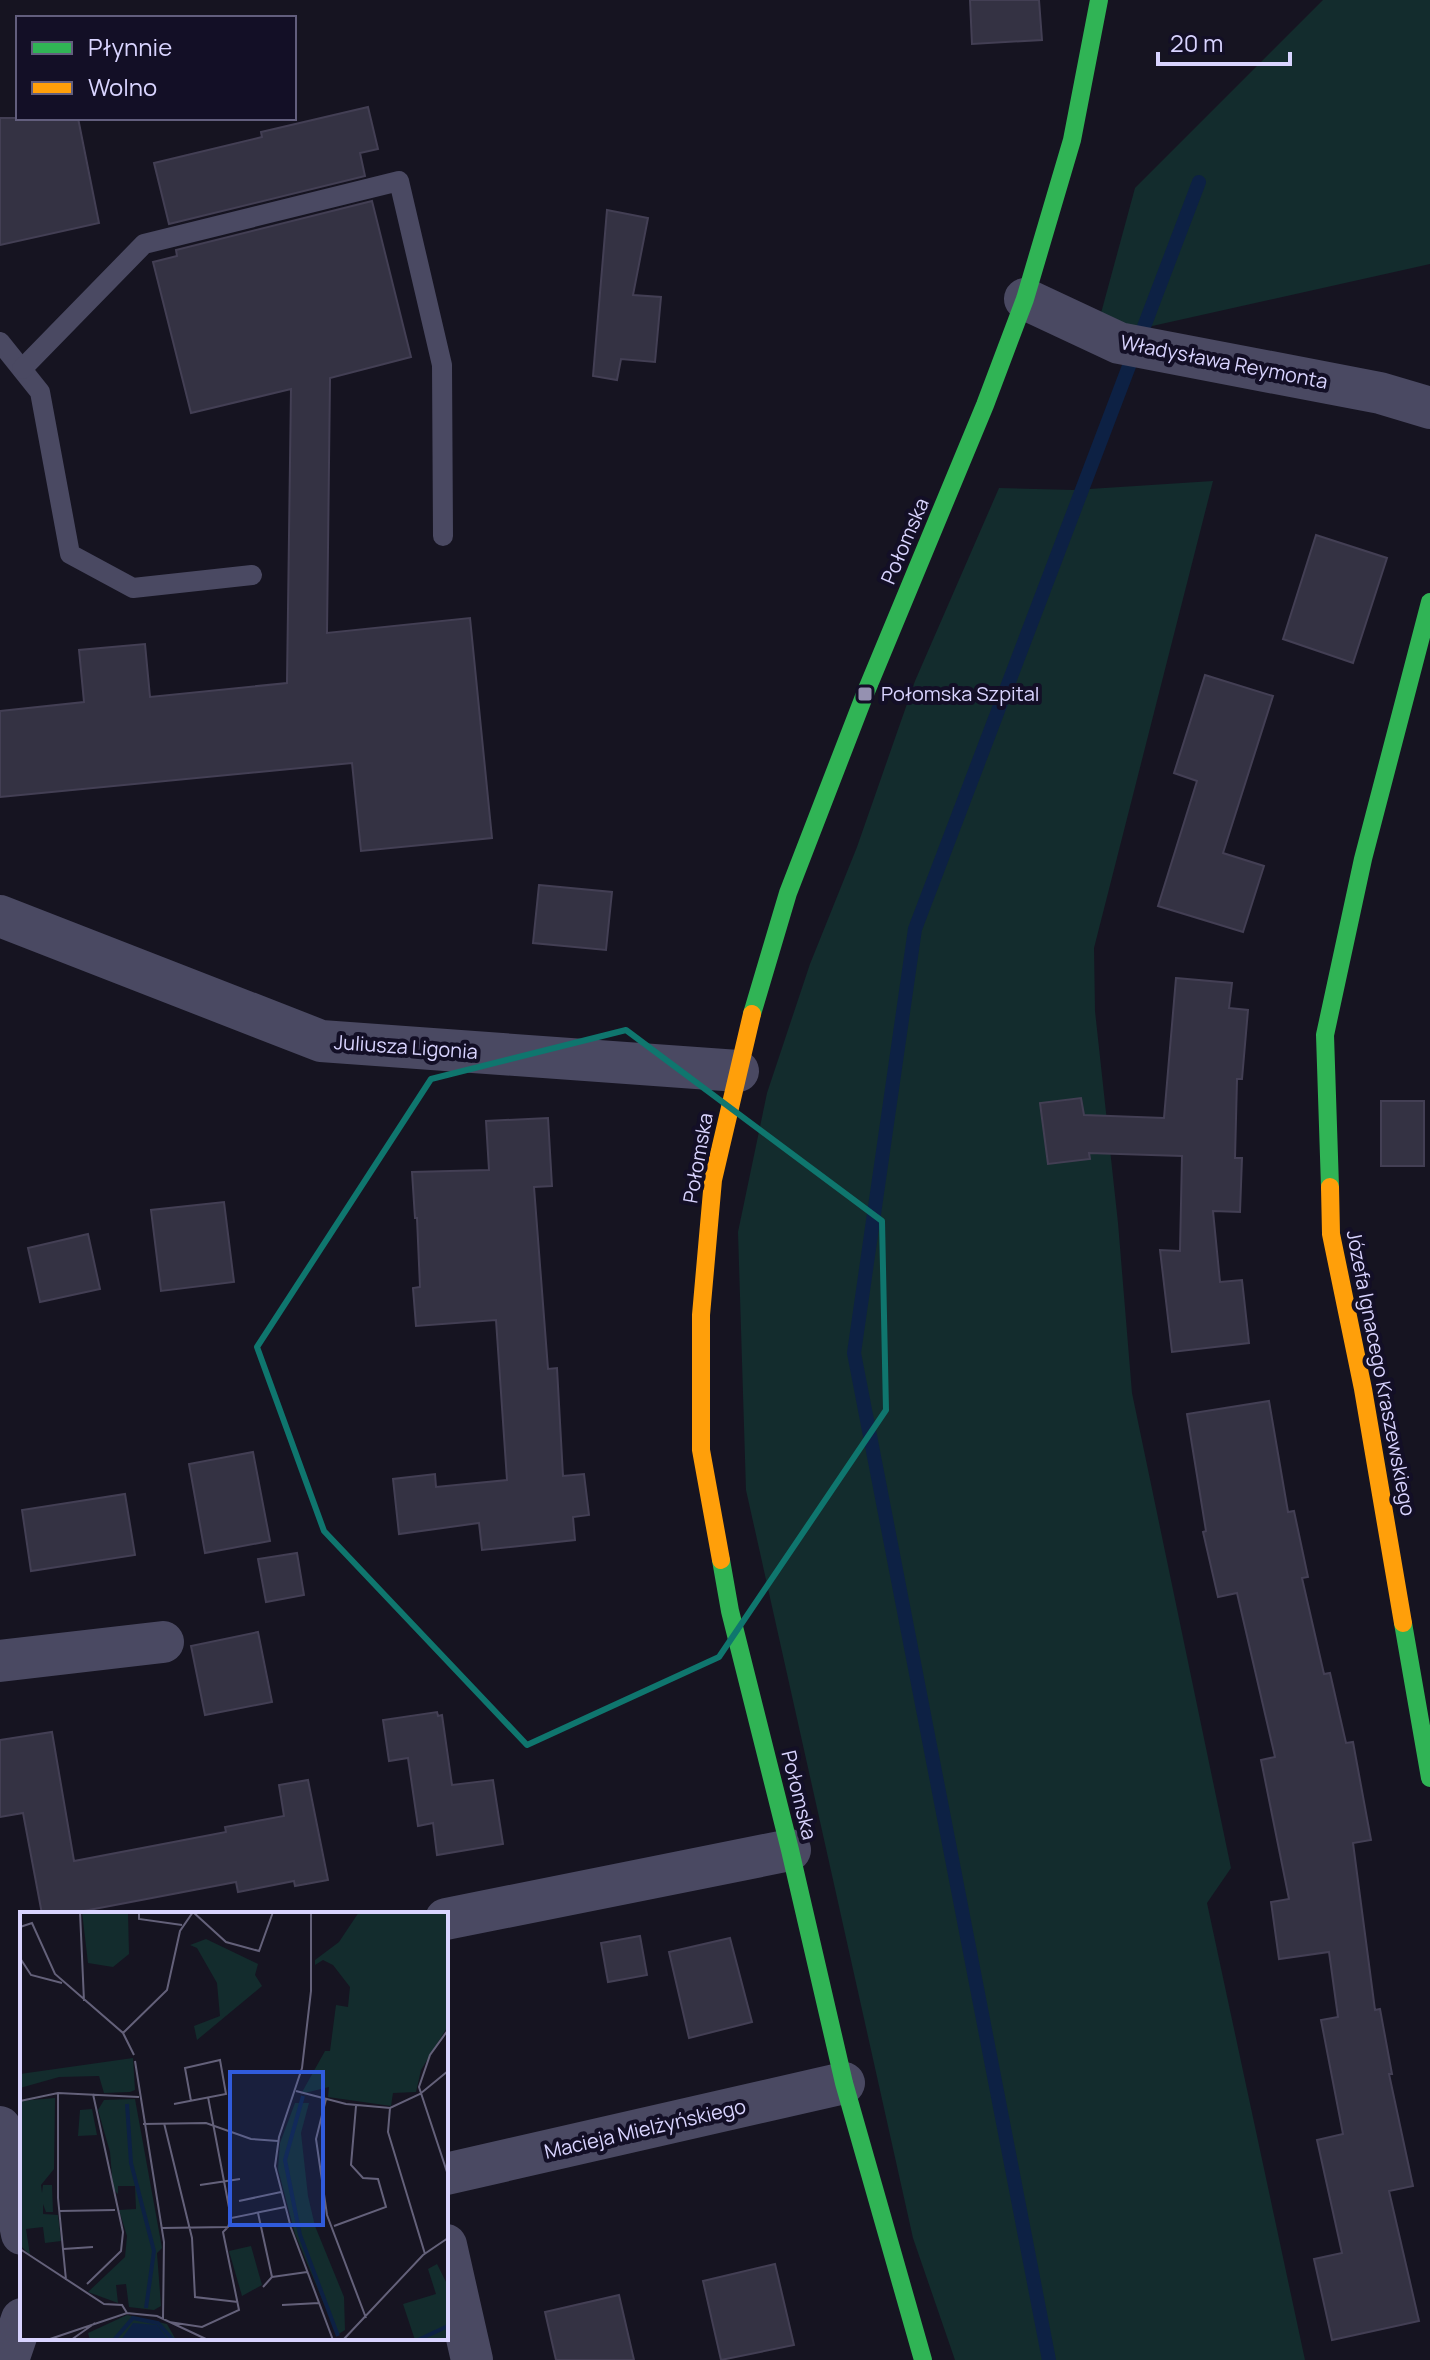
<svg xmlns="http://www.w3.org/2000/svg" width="1430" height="2360" viewBox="0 0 1430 2360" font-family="Manrope,sans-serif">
<rect width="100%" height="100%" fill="#161421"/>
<g fill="#132c2d">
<polygon points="1323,0 1430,0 1430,264 1094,339 1135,188"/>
<polygon points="1213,481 1094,948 1095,1011 1118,1223 1132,1393 1231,1868 1207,1903 1305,2360 955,2360 913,2238 746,1490 738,1232 767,1093 810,964 857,847 915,681 999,488 1074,490"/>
</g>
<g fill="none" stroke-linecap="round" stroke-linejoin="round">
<polyline stroke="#0d2144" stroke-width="14" points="1049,2360 854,1353 915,929 1199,182"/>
</g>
<g fill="#343243" stroke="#433f54" stroke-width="2">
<polygon points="970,0 1039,0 1042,40 972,44"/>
<polygon points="368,107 378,149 360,153 365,176 169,224 154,163 262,137 261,132"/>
<polygon points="0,118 78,118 99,223 0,245"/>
<polygon points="372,201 411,357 330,378 327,633 470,618 492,838 361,851 352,763 0,797 0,711 84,702 79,650 145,644 150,697 287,683 291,389 191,413 153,262 177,256 176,250"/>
<polygon points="607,210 648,218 633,295 661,297 655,362 621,359 617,380 593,376"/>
<polygon points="1316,535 1387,558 1353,663 1283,639"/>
<polygon points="1205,675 1273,696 1223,853 1264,866 1243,932 1158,906 1197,781 1174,773"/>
<polygon points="539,885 612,892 606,950 533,943"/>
<polygon points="1176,978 1232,983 1229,1008 1248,1010 1242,1079 1237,1079 1235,1158 1242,1158 1240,1212 1213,1211 1220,1282 1242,1280 1249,1343 1172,1352 1160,1250 1180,1251 1182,1156 1089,1153 1090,1159 1048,1164 1040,1103 1081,1098 1084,1115 1164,1118"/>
<rect x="1381" y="1101" width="43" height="65"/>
<polygon points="548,1118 552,1186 534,1187 548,1369 557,1368 563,1476 584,1474 589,1515 573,1517 575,1540 482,1550 479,1523 399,1534 393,1479 435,1474 436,1487 507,1480 496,1320 416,1326 413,1288 420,1287 417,1218 415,1218 412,1172 489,1170 486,1121"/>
<polygon points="224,1202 234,1282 161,1291 151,1210"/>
<polygon points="88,1234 100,1289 40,1302 28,1248"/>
<polygon points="1269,1401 1288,1512 1294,1511 1308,1577 1302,1578 1324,1674 1330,1673 1346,1743 1353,1742 1371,1840 1353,1843 1375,2010 1380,2009 1392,2074 1389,2074 1413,2186 1389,2191 1419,2321 1332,2340 1314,2259 1342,2253 1317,2140 1343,2134 1321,2020 1338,2017 1329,1952 1279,1959 1271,1902 1289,1899 1261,1760 1275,1757 1237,1593 1218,1597 1203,1532 1206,1531 1187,1414"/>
<polygon points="253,1452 270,1541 205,1553 189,1464"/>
<polygon points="125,1494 135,1555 31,1571 22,1510"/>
<polygon points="297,1553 304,1595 266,1602 258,1559"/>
<polygon points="258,1632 272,1702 205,1715 191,1646"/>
<polygon points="437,1712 438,1716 442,1715 452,1785 493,1780 503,1844 437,1855 433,1823 418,1826 408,1758 389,1761 383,1720"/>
<polygon points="52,1732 74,1861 226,1832 225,1827 284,1816 279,1785 308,1780 328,1880 295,1886 294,1881 238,1892 236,1882 68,1914 42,1914 23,1813 0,1817 0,1740"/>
<polygon points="640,1936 647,1975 608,1982 601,1943"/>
<polygon points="730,1938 752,2022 689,2038 669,1952"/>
<polygon points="775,2264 794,2345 721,2360 703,2281"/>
<polygon points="619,2295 634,2360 556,2360 545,2312"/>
</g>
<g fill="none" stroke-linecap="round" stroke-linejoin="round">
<g stroke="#4a4962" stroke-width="20">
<polyline points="0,342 40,392 70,554 133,588 252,575"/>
<polyline points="22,369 144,244 399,181 442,365 443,536"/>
</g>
<g stroke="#4a4962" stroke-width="42">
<polyline points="1025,299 1119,343 1380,393 1430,408"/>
<polyline points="0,916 321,1041 738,1071"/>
<polyline points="0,1661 163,1642"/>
<polyline points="446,1919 790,1850"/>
<polyline points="0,2127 22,2234"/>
<polyline points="446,2174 844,2083"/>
<polyline points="446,2245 472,2360"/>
<polyline points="8,2360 22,2319"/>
</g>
<g stroke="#30b455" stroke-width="18">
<polyline points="752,1014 788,893 865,694 985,405 1025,299 1072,140 1099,0"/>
<polyline points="1330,1187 1325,1035 1363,859 1430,602"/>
<polyline points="721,1560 730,1611 790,1850 844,2083 923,2360"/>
<polyline points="1403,1623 1430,1778"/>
</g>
<g stroke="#ff9f0a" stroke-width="18">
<polyline points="1330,1187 1331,1234 1363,1389 1403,1623"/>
<polyline points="721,1560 701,1450 701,1315 713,1180 752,1014"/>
</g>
</g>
<path fill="none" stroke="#0f766e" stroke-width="6" stroke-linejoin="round" d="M626,1030L882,1221L886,1410L719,1657L527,1745L324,1531L257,1347L431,1079Z"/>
<rect fill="#9591b1" stroke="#130f26" stroke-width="3" x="857" y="686" width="16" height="16" rx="4"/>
<g text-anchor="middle" stroke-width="8" stroke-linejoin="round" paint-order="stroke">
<g font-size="20" fill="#d9d4ff" stroke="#130f26">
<text transform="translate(1224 362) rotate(11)" y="7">Władysława Reymonta</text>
<text transform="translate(905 541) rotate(-67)" y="7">Połomska</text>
<text transform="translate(406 1047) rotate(4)" y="7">Juliusza Ligonia</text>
<text transform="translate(698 1158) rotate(-80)" y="7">Połomska</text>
<text transform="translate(1381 1373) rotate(79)" y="7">Józefa Ignacego Kraszewskiego</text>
<text transform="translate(799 1795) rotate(76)" y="7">Połomska</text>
<text transform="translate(645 2129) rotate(-13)" y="7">Macieja Mielżyńskiego</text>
</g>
<g font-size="20" fill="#d9d4ff" stroke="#130f26" text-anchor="start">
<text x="881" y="701">Połomska Szpital</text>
</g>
</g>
<g transform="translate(20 1912)">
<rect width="428" height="428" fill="#161421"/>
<path d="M62,0H108L109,42L93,55L68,51ZM339,0H428V114L401,158L396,180L373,181L371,194L308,185L309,175L281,182L305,139H310L316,93L328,95L330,75L313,53L303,48L295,53V48L319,30ZM186,27L238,52L235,63L242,74L177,128L174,114L200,104L197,71L177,36L170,33ZM113,146L115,178L110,180L84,181L79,164L39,165L0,176V162ZM35,186L34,257L21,273L22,281L23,273H32L33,300H26L23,292V302L38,303L41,329L25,331L23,315L6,317L10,343L0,333V189ZM115,187L142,336L137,341L141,394L134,398L109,395L106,372L96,373L98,391L68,380L105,345L107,324L99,298L116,297L115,274H98V282L93,277L90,240L78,198L84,188ZM275,191H289L281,221L288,284L295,314L324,385L325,418L317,423L275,322L258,257L260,231ZM72,197L77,223L58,224L60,198ZM231,334L242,373L222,384L209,339ZM417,352L428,374V428H395L383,392L416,382L408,357ZM107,403L147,412L156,428H70L68,421Z" fill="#132c2d"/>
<path d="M113,411L137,413L149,428H101Z" fill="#0d2144"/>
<path fill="none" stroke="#0d2144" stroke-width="4" d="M283,184L265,248L280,323L318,424M107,192L111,251L134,339L126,396M94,428L113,406L138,411L153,428M398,428L428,414"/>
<path fill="none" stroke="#64617a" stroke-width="2" d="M60,0L64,89M119,0V7L162,13M173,0L206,30L239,39L253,0M291,0V79L282,156L259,225L255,254L271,316L313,428M0,15L12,11L35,62L103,121L114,143M0,46L11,63L42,71M428,118L410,143L399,175L428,263M103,121L147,78L160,19L173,0M115,149L144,330L143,407M276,179L326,192L370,196L400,182L428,159M38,181V286L46,368M188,185L211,306M306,187L296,227L307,303L346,406M0,189L38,181L119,185M154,192L206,182L200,148L165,156L171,189M370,196L368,220L405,342M144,211L172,326L175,385L218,390M123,212L186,211L231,227L258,229M0,241V269M180,273L220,267M219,289L261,280M40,299L95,298M238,301L252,365L243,375M314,314L366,295L358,267L343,266L331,253L336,194M142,316L208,315L211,306L265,295M0,337L84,392L102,393L107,401M43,337L73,335M252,365L287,360M67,372L101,339L103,320L73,182M262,393L299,391M149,410L182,415L219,398L203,320L208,315M27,428L107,401L137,404L188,428M51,428L75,411M323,428L403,343L428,326"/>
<path fill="#305bdc" fill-opacity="0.15" stroke="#305bdc" stroke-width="4" d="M210,160H303V313H210Z"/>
<rect width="428" height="428" fill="none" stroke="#d9d4ff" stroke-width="4"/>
</g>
<rect x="16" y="16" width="280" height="104" fill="#130f26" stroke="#625e7d" stroke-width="2"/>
<rect x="32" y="42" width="40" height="12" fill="#30b455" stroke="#625e7d" stroke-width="2"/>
<text x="88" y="56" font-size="24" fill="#d9d4ff">Płynnie</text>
<rect x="32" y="82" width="40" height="12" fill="#ff9f0a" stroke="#625e7d" stroke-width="2"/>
<text x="88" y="96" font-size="24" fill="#d9d4ff">Wolno</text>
<path d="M1158 52v12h132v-12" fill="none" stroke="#d9d4ff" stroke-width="4"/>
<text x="1170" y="52" font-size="24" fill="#d9d4ff" stroke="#130f26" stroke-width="6" paint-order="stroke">20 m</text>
</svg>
